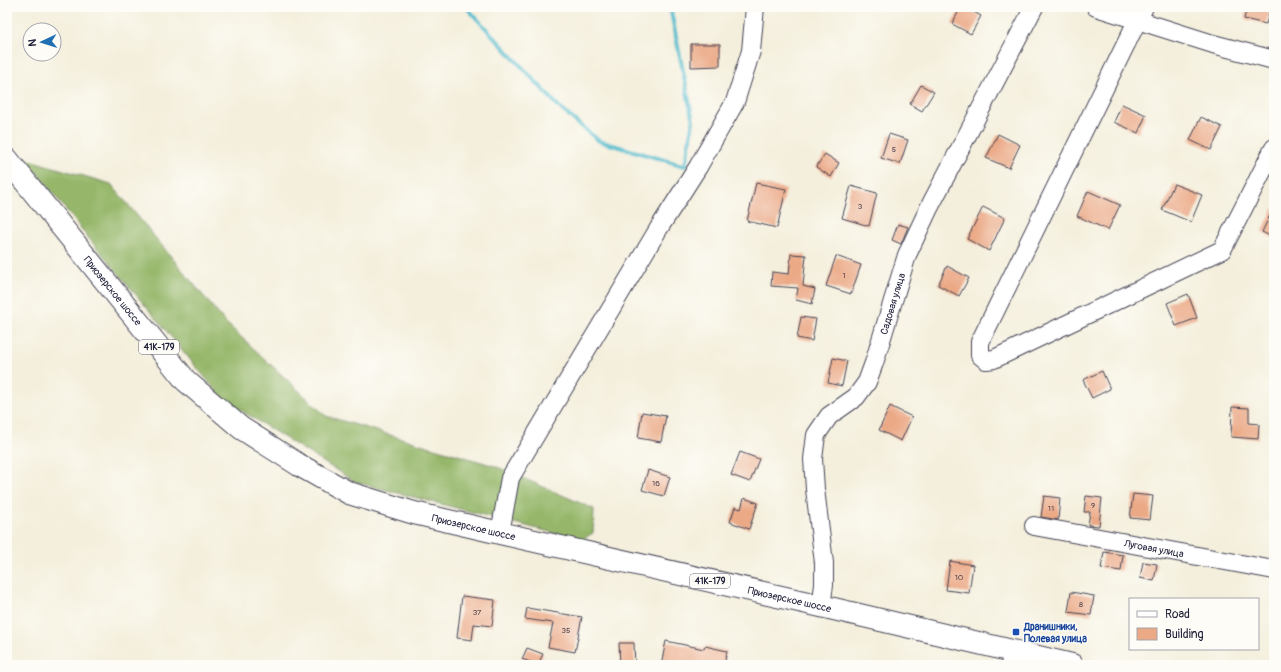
<svg xmlns="http://www.w3.org/2000/svg" width="1281" height="672" viewBox="0 0 1281 672" font-family="Pangolin,sans-serif">
<rect width="100%" height="100%" fill="#fdfcf7"/>
<filter id="ink" filterUnits="userSpaceOnUse"><feTurbulence type="fractalNoise" baseFrequency=".025" numOctaves="2"/><feDisplacementMap in="SourceGraphic" scale="8" xChannelSelector="R" yChannelSelector="G"/><feConvolveMatrix kernelMatrix="1 2 1 2 8 2 1 2 1" color-interpolation-filters="sRGB"/></filter>
<filter id="wash" filterUnits="userSpaceOnUse"><feTurbulence type="fractalNoise" baseFrequency=".012" numOctaves="4" result="noise"/><feDisplacementMap in="SourceGraphic" scale="16" xChannelSelector="R" yChannelSelector="G"/><feGaussianBlur stdDeviation="0.9" result="paint"/><feColorMatrix in="noise" values="0 0 0 0 0 0 0 0 0 0 0 0 0 0 0 0 0 1.4 0 .05"/><feComposite in="paint" operator="in"/></filter>
<g filter="url(#wash)">
<rect width="100%" height="100%" fill="#f4efdc"/>
<polygon fill="#96b76a" stroke="#5c6c52" points="26,159 111,184 225,322 326,416 495,466 594,509 593,533 581,540 355,482 223,399 87,236"/>
<g fill="none" stroke-linecap="round" stroke-linejoin="round">
<polyline stroke="#52bcce" stroke-width="4" points="466,7 562,110 599,141 685,166 693,121 670,7"/>
</g>
<g id="blocks">
<g fill="#eba986">
<polygon points="961,7 965,7 981,16 971,34 952,24"/>
<polygon points="1247,7 1271,7 1266,24 1244,19"/>
<polygon points="691,44 720,44 720,66 691,67"/>
<polygon points="921,85 934,92 922,111 910,104"/>
<polygon points="1122,104 1146,115 1138,133 1114,122"/>
<polygon points="1201,117 1222,127 1211,150 1190,140"/>
<polygon points="889,134 908,140 900,164 881,158"/>
<polygon points="998,134 1020,145 1009,168 986,158"/>
<polygon points="825,154 839,163 831,177 816,167"/>
<polygon points="756,183 786,189 777,228 747,221"/>
<polygon points="1174,184 1202,195 1191,222 1162,210"/>
<polygon points="851,186 877,193 869,226 842,218"/>
<polygon points="1088,191 1120,205 1108,230 1077,216"/>
<polygon points="983,207 1005,218 989,251 967,239"/>
<polygon points="1274,207 1274,238 1262,232"/>
<polygon points="898,224 908,227 901,244 892,240"/>
<polygon points="791,254 806,255 803,286 815,289 812,304 796,300 798,288 771,286 772,272 789,274"/>
<polygon points="836,256 861,265 851,294 826,286"/>
<polygon points="947,266 969,278 959,296 938,285"/>
<polygon points="1188,294 1197,318 1176,326 1167,303"/>
<polygon points="801,317 816,319 812,341 797,338"/>
<polygon points="833,358 847,361 842,386 828,383"/>
<polygon points="1102,371 1110,389 1092,398 1083,380"/>
<polygon points="890,406 912,417 901,441 879,430"/>
<polygon points="1232,407 1249,408 1249,423 1259,424 1258,439 1231,437"/>
<polygon points="642,412 666,416 661,442 638,438"/>
<polygon points="740,452 759,459 750,482 731,475"/>
<polygon points="648,470 670,477 664,496 642,490"/>
<polygon points="1133,494 1153,496 1150,520 1130,518"/>
<polygon points="1044,496 1060,498 1058,520 1041,517"/>
<polygon points="1086,496 1102,498 1099,526 1088,525 1090,512 1084,512"/>
<polygon points="744,498 758,503 749,529 730,522 735,507 741,509"/>
<polygon points="1104,552 1123,555 1121,571 1101,568"/>
<polygon points="950,561 973,565 969,593 946,590"/>
<polygon points="1143,562 1157,564 1154,581 1140,578"/>
<polygon points="1071,592 1094,596 1091,615 1068,612"/>
<polygon points="462,596 495,600 492,626 474,624 472,640 457,638"/>
<polygon points="527,608 582,617 575,652 548,647 553,623 525,619"/>
<polygon points="666,641 704,649 705,646 727,651 724,665 661,665"/>
<polygon points="619,643 634,643 635,665 620,665"/>
<polygon points="527,648 543,654 538,665 522,659"/>
</g>
</g>
</g>
<g filter="url(#ink)">
<use href="#blocks" fill-opacity="0" stroke="#424153" stroke-width="1"/>
<g fill="none" stroke-linecap="round" stroke-linejoin="round">
<g stroke="#424153" stroke-width="20">
<g id="minor">
<polyline points="1096,7 1213,44 1274,60"/>
<polyline points="1144,7 980,342 980,355 986,360 994,359 1222,250 1274,148"/>
<path id="s1" d="M1034,526L1274,570"/>
<polyline points="500,533 510,478 659,228 698,167 735,102 751,51 755,7"/>
<path id="s2" d="M821,606L824,585V563L815,489L813,459L816,435L829,416L856,397L867,382L874,363L907,255L929,208L1034,7"/>
<polyline points="1010,665 1013,651"/>
</g>
</g>
<g stroke="#424153" stroke-width="24">
<g id="major">
<path id="s3" d="M7,159L186,381L241,428L299,465L349,493L414,513L500,533L821,606L1072,665"/>
</g>
</g>
<use href="#minor" stroke="#fff" stroke-width="18"/>
<use href="#major" stroke="#fff" stroke-width="22"/>
</g>
</g>
<rect fill="#1a4fb4" stroke="#fdfcf7" stroke-width="1.5" x="1012" y="628" width="8" height="8" rx="2"/>
<g text-anchor="middle" stroke-width="3" stroke-linejoin="round" paint-order="stroke">
<g font-size="8" fill="#54444e">
<text x="894" y="152">5</text>
<text x="860" y="209">3</text>
<text x="844" y="278">1</text>
<text x="656" y="486">16</text>
<text x="1093" y="508">9</text>
<text x="1051" y="511">11</text>
<text x="959" y="580">10</text>
<text x="1081" y="607">8</text>
<text x="477" y="615">37</text>
<text x="566" y="633">35</text>
</g>
<g fill="#fdfcf7" stroke="#646373" stroke-width="1">
<rect x="139" y="340" width="40" height="14" rx="3"/>
<rect x="690" y="574" width="40" height="14" rx="3"/>
</g>
<g font-size="9" font-weight="bold" fill="#22223b">
<text x="159" y="350">41К-179</text>
<text x="710" y="584">41К-179</text>
</g>
<g font-size="10" fill="#22223b" stroke="#fdfcf7">
<text dy="4" stroke="none"><textPath href="#s3" startOffset="169">Приозерское шоссе</textPath></text>
<text dy="4" stroke="none"><textPath href="#s2" startOffset="329">Садовая улица</textPath></text>
<text dy="4" stroke="none"><textPath href="#s3" startOffset="613">Приозерское шоссе</textPath></text>
<text dy="4" stroke="none"><textPath href="#s1" startOffset="122">Луговая улица</textPath></text>
<text dy="4" stroke="none"><textPath href="#s3" startOffset="937">Приозерское шоссе</textPath></text>
</g>
<g font-size="10" font-weight="bold" fill="#164399" stroke="#fdfcf7" text-anchor="start">
<text x="1024" y="630">Дранишники,<tspan x="1024" dy="12">Полевая улица</tspan></text>
</g>
</g>
<rect width="1281" height="672" fill="none" stroke="#fdfcf7" stroke-width="24"/>
<rect x="1129" y="598" width="130" height="52" fill="#fdfcf7" stroke="#a5a5ac"/>
<rect x="1137" y="611" width="20" height="6" fill="#ffffff" stroke="#a5a5ac"/>
<text x="1165" y="618" font-size="12" fill="#22223b">Road</text>
<rect x="1137" y="628" width="20" height="12" fill="#eba986" stroke="#a5a5ac"/>
<text x="1165" y="638" font-size="12" fill="#22223b">Building</text>
<g transform="translate(42 42) rotate(266)"><circle r="19" fill="#fdfcf7" stroke="#a5a5ac"/>
<path d="M0-3L7 15L0 10L-7 15Z" fill="#1f6fb2"/>
<text y="-6" font-size="11" font-weight="bold" text-anchor="middle" fill="#22223b">N</text>
</g>
</svg>
